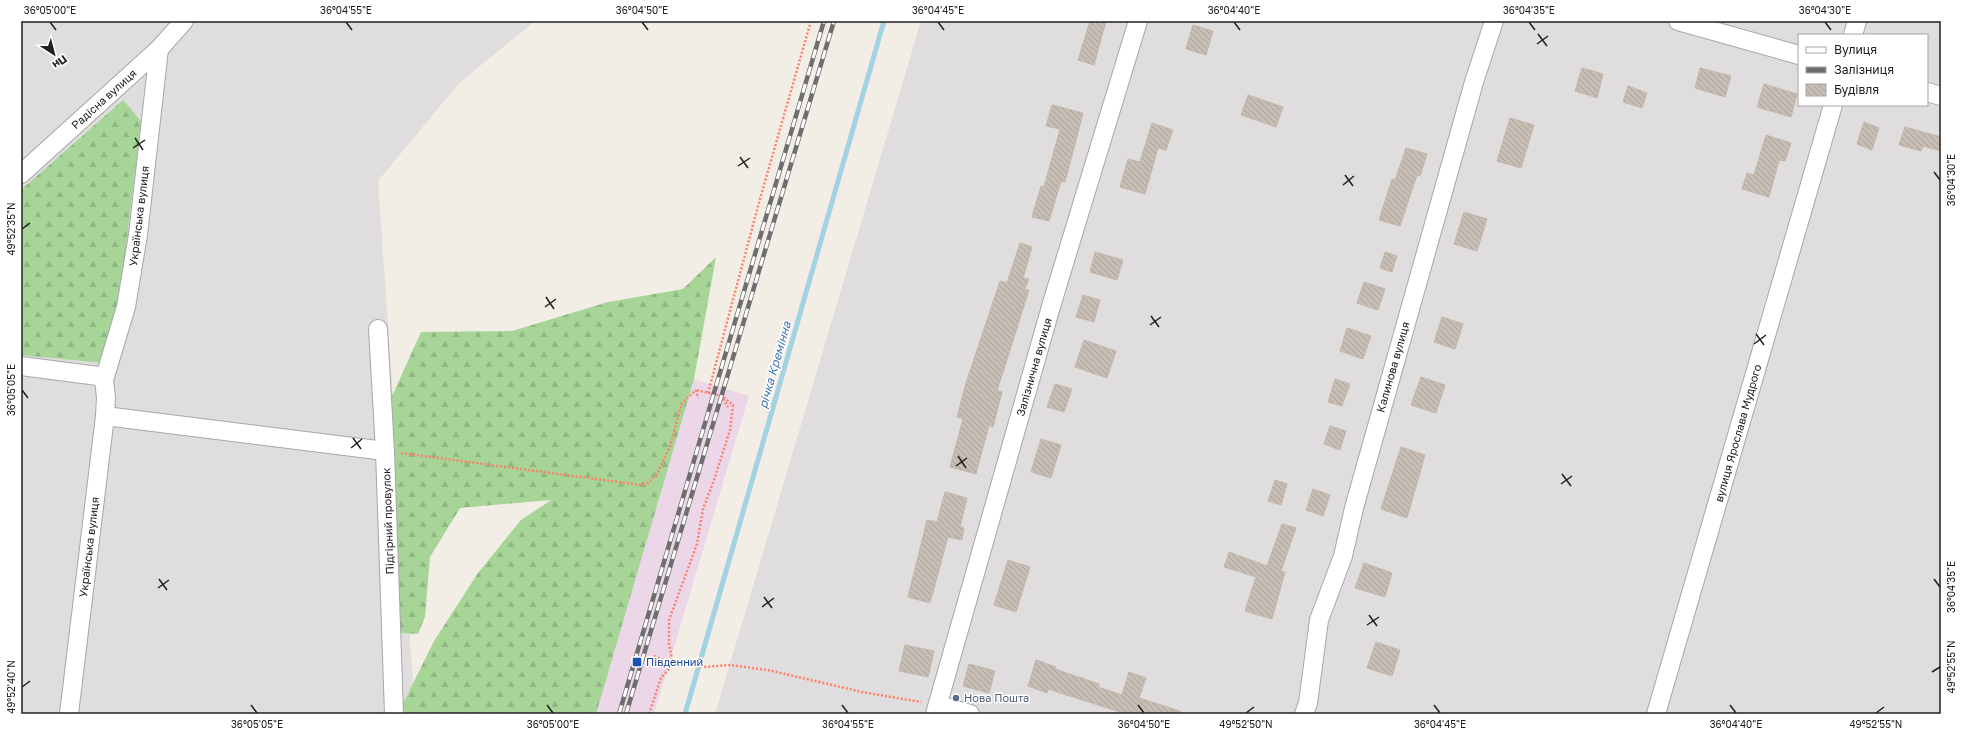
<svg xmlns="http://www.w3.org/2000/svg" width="1962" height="735" viewBox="0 0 1962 735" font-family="'Golos Text',sans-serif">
<defs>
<pattern id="forest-firs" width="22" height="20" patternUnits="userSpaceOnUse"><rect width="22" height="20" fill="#a7d597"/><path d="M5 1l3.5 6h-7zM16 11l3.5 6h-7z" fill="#8fb782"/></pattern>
<pattern id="building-back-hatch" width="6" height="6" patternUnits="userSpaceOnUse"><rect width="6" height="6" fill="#c6beb5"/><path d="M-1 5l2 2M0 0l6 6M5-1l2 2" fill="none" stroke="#aaa39b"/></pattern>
</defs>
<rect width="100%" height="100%" fill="#f2eee6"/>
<g fill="#dfdddd" fill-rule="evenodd">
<polygon points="21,21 535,21 459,83 378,181 415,714 21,714"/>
<path d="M921,21H1941V714H715ZM1799,35H1927V105H1799Z"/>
</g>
<polygon fill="#ebd7e7" points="694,379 749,396 654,714 594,714"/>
<g fill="url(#forest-firs)">
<polygon points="123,100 141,121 113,356 104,363 21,355 21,190"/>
<polygon points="716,257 694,379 596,714 398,714 434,641 478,573 521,520 551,500 460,508 430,557 425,617 418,634 398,633 383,416 421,332 512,331 608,302 683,289"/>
</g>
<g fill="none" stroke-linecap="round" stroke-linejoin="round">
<polyline stroke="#a3d2e3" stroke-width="5" points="685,714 884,21"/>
</g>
<g fill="url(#building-back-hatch)" stroke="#c5b5a7">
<polygon points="1090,21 1106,21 1094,65 1078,60"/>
<polygon points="1193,25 1213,31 1206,55 1186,49"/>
<polygon points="1582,68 1603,74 1597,98 1575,91"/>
<polygon points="1700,68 1731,76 1725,97 1695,88"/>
<polygon points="1764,84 1797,94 1791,117 1757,107"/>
<polygon points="1628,86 1647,93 1642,108 1623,102"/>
<polygon points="1248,95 1283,107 1276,127 1241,115"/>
<polygon points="1052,105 1083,113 1065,182 1061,181 1049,221 1032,217 1041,186 1044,187 1060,129 1046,126"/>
<polygon points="1510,118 1534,125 1521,168 1497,161"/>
<polygon points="1864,122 1879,128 1872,150 1857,144"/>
<polygon points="1152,123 1173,130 1166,150 1158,148 1145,194 1120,187 1128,159 1140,162"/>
<polygon points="1905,127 1941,137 1941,151 1923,146 1921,151 1899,145"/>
<polygon points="1766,135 1791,143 1785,161 1779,160 1769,197 1742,189 1747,173 1754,175"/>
<polygon points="1406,148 1427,154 1420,176 1417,175 1400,226 1379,220 1392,179 1395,180"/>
<polygon points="1464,212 1487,219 1477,251 1454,244"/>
<polygon points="1020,243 1032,247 1023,278 1029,279 1025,289 1029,290 997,391 1002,392 993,427 989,425 976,474 950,467 963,419 957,417 966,383 1000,281 1007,283"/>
<polygon points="1095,252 1123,260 1117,280 1090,272"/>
<polygon points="1385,252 1397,256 1392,272 1380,268"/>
<polygon points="1364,282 1385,289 1378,310 1357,303"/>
<polygon points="1083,295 1100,300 1094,322 1076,317"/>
<polygon points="1442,317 1463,324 1455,349 1434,342"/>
<polygon points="1347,328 1371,336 1363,359 1340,351"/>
<polygon points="1084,340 1116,351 1107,378 1075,367"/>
<polygon points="1421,377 1445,385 1436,413 1411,405"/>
<polygon points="1335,379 1350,384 1342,406 1328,402"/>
<polygon points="1055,384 1072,389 1064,412 1047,407"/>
<polygon points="1330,426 1346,431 1340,450 1324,444"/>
<polygon points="1041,439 1061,445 1051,478 1031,472"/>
<polygon points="1401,447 1425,455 1407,518 1381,509"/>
<polygon points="1275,480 1287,484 1281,505 1268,501"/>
<polygon points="1313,489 1330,495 1323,516 1306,510"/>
<polygon points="945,492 967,498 960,527 964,528 962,540 948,537 930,603 908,597 927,520 937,522"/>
<polygon points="1282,524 1296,528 1281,571 1285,572 1272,619 1245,611 1256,577 1224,567 1229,552 1267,566"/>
<polygon points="1008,560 1030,567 1016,612 994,605"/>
<polygon points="1364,563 1392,573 1385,597 1355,588"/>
<polygon points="1376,642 1400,650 1392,676 1367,668"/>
<polygon points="905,645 934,651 928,677 899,671"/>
<polygon points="1036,660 1056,667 1055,669 1099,684 1098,687 1122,695 1129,672 1146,678 1139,698 1180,711 1180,714 1126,714 1048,689 1047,693 1028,686"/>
<polygon points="969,664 995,671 989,693 963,686"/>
</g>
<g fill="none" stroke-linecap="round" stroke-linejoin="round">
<g stroke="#a7a7a7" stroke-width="20">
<g id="street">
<polyline points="1678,21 1799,55"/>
<polyline points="1853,35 1857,21"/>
<polyline points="1927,92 1941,96"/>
<polyline points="21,174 159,49 184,21"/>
<polyline points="378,329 385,451 394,714"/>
<polyline points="21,366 98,376 104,380 106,397 105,416 69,714"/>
<polyline points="104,380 126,307 138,235 159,49"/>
<polyline points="105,416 385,451"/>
<polyline points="938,705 970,714"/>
<polyline points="935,714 1052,303 1138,21"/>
<polyline points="1304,714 1308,703 1319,620 1343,556 1354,508 1474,82 1494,21"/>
<polyline points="1656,714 1833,105"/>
</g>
</g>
<g stroke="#ff7f6a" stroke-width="2.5" stroke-dasharray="2 2" stroke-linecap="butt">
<polyline points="696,390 698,398"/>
<polyline points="708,393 760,199 811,21"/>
<polyline points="723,399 728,407"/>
<polyline points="401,453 641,485 648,483 657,474 670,446 682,403 696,390"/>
<polyline points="654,656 673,664 704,667 730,665 768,670 862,692 921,702"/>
<polyline points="649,714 661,678 673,664 669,644 669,620 697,544 703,509 714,480 730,430 733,405 722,396 696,390"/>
</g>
<use href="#street" stroke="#fff" stroke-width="18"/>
<g stroke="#6e6e6e" stroke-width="4.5">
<g id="rail">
<polyline points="619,714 824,21"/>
<polyline points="626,714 834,21"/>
</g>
</g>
<use href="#rail" stroke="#fff" stroke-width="3" stroke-dasharray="9" stroke-linecap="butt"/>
</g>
<path fill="none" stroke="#202020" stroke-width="1.5" d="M50,22L56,30M346,22L352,30M642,22L648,30M938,22L944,30M1234,22L1240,30M1529,22L1535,30M1825,22L1831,30M1538,34L1547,46M1537,44L1548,36M135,138L143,150M133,148L145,140M740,157L748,168M738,166L750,158M1934,172L1940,180M1345,175L1353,186M1343,185L1354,176M22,229L30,223M546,297L554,309M545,307L556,299M1151,316L1159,327M1150,325L1161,317M1756,334L1764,345M1754,344L1766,335M22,390L28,398M353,438L361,449M351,448L362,439M958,456L966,468M956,466L967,458M1562,474L1571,486M1561,484L1572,476M159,579L167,590M1934,579L1940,587M158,588L169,580M764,597L772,608M762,607L774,598M1369,615L1377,626M1367,625L1379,617M1932,672L1940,667M22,687L30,681M251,705L257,713M547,705L553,713M842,705L848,713M1138,705L1144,713M1434,705L1440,713M1730,705L1736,713M1246,713L1254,707M1876,713L1884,707"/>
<rect fill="#1a4fb4" stroke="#fff" stroke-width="1.5" x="632" y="657" width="10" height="10" rx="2"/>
<circle fill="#5c6f8a" stroke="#fff" stroke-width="1.5" cx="956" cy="698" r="4"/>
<g text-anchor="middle" stroke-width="3" stroke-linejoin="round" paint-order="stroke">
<g font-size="11" fill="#202020" stroke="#fff">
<text transform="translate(104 99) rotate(-42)" y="4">Радісна вулиця</text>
<text transform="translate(139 216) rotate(-83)" y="4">Українська вулиця</text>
<text transform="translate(1034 367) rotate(-74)" y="4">Залізнична вулиця</text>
<text transform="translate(1393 367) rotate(-74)" y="4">Калинова вулиця</text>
<text transform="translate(1738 433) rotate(-74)" y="4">вулиця Ярослава Мудрого</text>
<text transform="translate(388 521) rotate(-92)" y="4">Підгірний провулок</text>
<text transform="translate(89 547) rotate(-83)" y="4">Українська вулиця</text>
</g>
<g font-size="11" fill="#164399" stroke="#fff" text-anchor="start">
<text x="646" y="666">Південний</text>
</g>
<g font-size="11" fill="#4e5e75" stroke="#fff" text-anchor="start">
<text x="964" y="702">Нова Пошта</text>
</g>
<g font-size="12" font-style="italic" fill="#4075b2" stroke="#fff">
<text transform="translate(775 365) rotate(-74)" y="4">річка Кремінна</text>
</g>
</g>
<rect width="1962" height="735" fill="none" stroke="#ffffff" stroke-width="44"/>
<rect x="1798" y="34" width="130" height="72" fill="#ffffff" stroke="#a6a6a6"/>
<rect x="1806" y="47" width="20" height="6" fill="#ffffff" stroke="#a6a6a6"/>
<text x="1834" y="54" font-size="12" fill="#202020">Вулиця</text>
<rect x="1806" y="67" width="20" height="6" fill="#6e6e6e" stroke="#a6a6a6"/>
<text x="1834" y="74" font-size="12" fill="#202020">Залізниця</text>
<rect x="1806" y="84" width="20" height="12" fill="url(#building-back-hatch)" stroke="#a6a6a6"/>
<text x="1834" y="94" font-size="12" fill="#202020">Будівля</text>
<g transform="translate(54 54) rotate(144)" stroke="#ffffff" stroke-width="3" paint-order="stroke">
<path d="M0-3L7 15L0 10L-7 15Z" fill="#202020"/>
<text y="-6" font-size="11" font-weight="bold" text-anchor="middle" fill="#202020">Пн</text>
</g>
<rect x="22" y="22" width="1918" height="691" fill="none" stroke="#202020" stroke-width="1.5"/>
<g font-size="10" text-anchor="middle" fill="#202020">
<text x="50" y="14">36°05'00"E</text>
<text x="346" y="14">36°04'55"E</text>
<text x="642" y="14">36°04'50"E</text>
<text x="938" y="14">36°04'45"E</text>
<text x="1234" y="14">36°04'40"E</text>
<text x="1529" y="14">36°04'35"E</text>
<text x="1825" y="14">36°04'30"E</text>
<text transform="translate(1951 180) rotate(-90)" y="4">36°04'30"E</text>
<text transform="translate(11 229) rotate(-90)" y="4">49°52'35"N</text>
<text transform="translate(11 390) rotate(-90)" y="4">36°05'05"E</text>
<text transform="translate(1951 587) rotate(-90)" y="4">36°04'35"E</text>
<text transform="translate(1951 667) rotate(-90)" y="4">49°52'55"N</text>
<text transform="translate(11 687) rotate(-90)" y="4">49°52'40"N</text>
<text x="257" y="728">36°05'05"E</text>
<text x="553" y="728">36°05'00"E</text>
<text x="848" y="728">36°04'55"E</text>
<text x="1144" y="728">36°04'50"E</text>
<text x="1246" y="728">49°52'50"N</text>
<text x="1440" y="728">36°04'45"E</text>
<text x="1736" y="728">36°04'40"E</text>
<text x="1876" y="728">49°52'55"N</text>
</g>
</svg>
